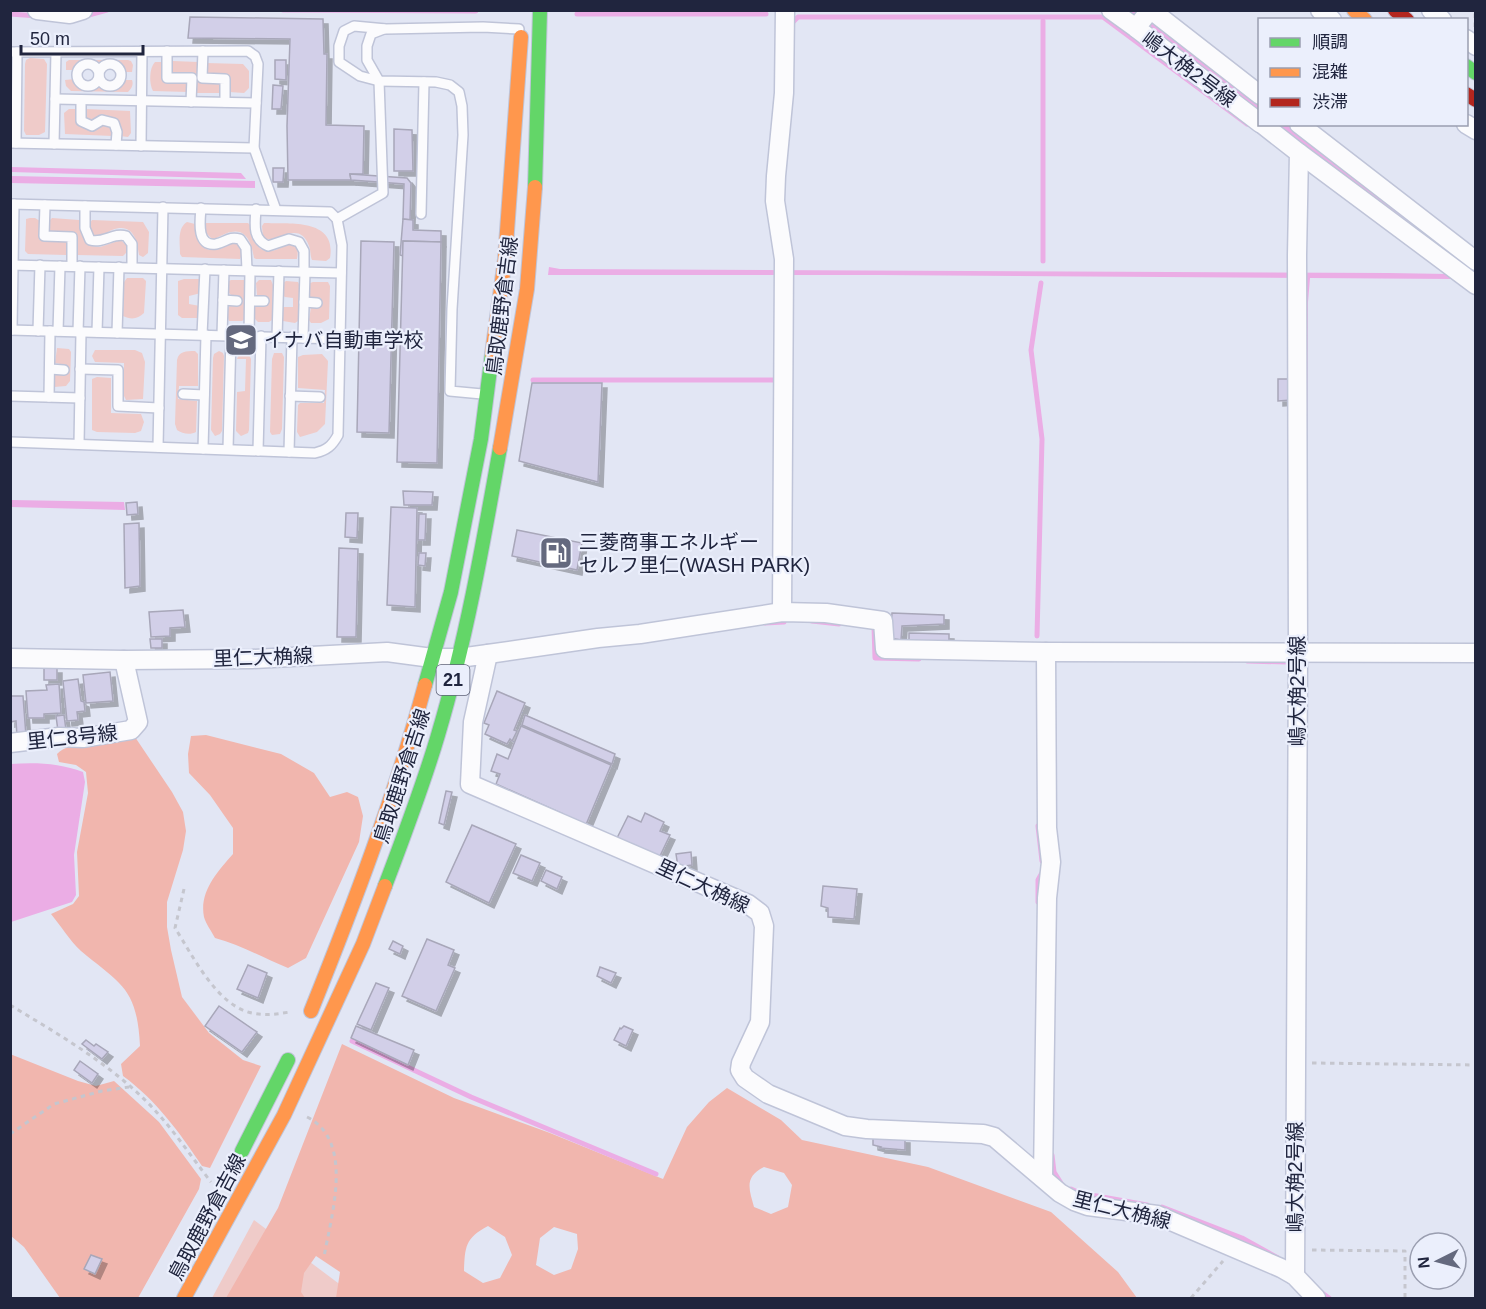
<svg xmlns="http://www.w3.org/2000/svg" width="1486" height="1309" viewBox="0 0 1486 1309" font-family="Arial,'Noto Sans JP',sans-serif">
<defs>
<filter id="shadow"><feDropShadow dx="5" dy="5" stdDeviation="0" flood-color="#0004"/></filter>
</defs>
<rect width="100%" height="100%" fill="#e2e6f4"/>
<g fill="#efcbc9">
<polygon points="30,58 44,59 47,64 45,132 39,135 26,135 24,131 25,64 26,60"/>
<path d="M69,60H128L131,61L133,65L132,72H124L113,62L103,63L99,67C90,60 81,60 75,70H66V62Z"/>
<polygon points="173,61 198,62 199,81 223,81 222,93 195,93 194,76 170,75 171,62"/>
<path d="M155,62H163L164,80H188V92L153,91C149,84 149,68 155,62Z"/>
<polygon points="206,63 243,64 249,71 249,88 244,93 229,92 228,75 205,75"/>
<path d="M75,79C79,88 87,90 96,88L99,84C110,91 115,90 125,80H132C134,85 131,89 128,92L71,91L66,86L65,80Z"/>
<polygon points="69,109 76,109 78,121 111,124 113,136 65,134 64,113"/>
<path d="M85,109L130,111L131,133L128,137L120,136L114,119C103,114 97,122 85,121Z"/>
<polygon points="30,218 35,218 40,221 39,240 67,242 66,255 28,254 25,251 26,222 26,219"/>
<polygon points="52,218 79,220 82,236 90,246 100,247 121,240 126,245 126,253 123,256 77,255 77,233 50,233 50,220"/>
<path d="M92,220L143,222L149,232L148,253L143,257L139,255C137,240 133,222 112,230C106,233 101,236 94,236L91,233L90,223Z"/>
<path d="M187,222L195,224C194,240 202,254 220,249C225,247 228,243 233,243C237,243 238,244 241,247V257L240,259L182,257L180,254C180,243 177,228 187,222Z"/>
<path d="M206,223H248L250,225C252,240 258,257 278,249C283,247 285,244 292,244C299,247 298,252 297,259H256L254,258C252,245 247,228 231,232C224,233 219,238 212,239L206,233Z"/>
<path d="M264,223C289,224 337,218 330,258L326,261L312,260C310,256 311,251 309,246C299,218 276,245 263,238L262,226Z"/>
<path d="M127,278H143L146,281L144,313C138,319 131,320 123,316L124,282Z"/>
<polygon points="184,279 200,279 201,293 189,296 189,304 200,306 198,318 182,318 178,315 178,281"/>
<path d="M231,280H245L246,318L242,321H229C227,316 227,309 230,305H240V296L231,295L229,293V281Z"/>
<polygon points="271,280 273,285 272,320 269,322 258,322 255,319 254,308 257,306 267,306 267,297 257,296 256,283 259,280"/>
<polygon points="286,281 298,282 300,286 298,321 295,323 283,321 283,307 293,307 293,298 285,297 282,295 283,283"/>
<polygon points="313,282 328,282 330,286 329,319 321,323 311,323 309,320 311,307 320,307 321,298 310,297 310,283"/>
<polygon points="57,348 69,349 71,352 70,381 66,386 54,387 54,375 66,374 66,365 55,363"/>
<polygon points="95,350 135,350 142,353 145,362 143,399 126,400 124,396 124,363 95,362 92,356"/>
<path d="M195,351L198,354V386H179L178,399L197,401L196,432C191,435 182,434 177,430L175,424L177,360C179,351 186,351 195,351Z"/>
<polygon points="219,351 223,353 224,356 222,431 220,434 215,436 211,430 213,358 214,354"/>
<polygon points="245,353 249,355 251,359 249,430 248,433 241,436 236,431 237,392 245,391 246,359 237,359 239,354"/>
<polygon points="274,353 282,353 284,357 282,429 280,434 272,435 270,432 272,359"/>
<polygon points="322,354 328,361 325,424 317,432 300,437 297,432 298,405 300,403 324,403 325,390 298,388 298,357 303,355"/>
<polygon points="97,377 111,378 111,413 141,414 144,422 141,431 135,433 97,432 92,430 92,379"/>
<polygon points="254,1220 358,1298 212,1298"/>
</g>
<g fill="#f1b6ae" fill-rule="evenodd">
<path d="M206,735L281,754L314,773L330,797L347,792L358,797L363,816L359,842L306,958L288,968C263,958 241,945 215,938C212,932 206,924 204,917C199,892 217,872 233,854V828L210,795L189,773L188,754L191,736Z"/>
<path d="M135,737L172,792L183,812L186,831L183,850L167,902V927L171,950L182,997L209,1033L243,1060L261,1066L210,1168L202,1166C180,1133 156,1100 123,1076L121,1064L140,1046C137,988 122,985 81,951C70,941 61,926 51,914L73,904L79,896L77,852L88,793L86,772L76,765L59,762L57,754C70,740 115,740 135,737Z"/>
<path d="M342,1044L454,1098L550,1133L663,1179L687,1127L709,1102L727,1088L781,1120L802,1140L928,1167L1051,1212L1118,1272L1137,1298H336L340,1272L316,1256L304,1273L301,1292L305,1298H226L278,1208ZM764,1167L784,1173L792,1185L788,1207L771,1214L754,1207C749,1189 744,1177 764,1167ZM488,1226L505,1237L512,1255L500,1278L483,1283L464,1271C465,1247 465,1238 488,1226ZM554,1227L577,1234L578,1249L571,1269L554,1275L536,1265L540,1238Z"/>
<polygon points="10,1054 78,1081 96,1086 114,1081 159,1122 201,1179 199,1189 138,1298 60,1298 24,1247 11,1236"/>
</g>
<g fill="#ebade5">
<polygon points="1126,11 1137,11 1150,18 1259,100 1259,116"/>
<polygon points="1271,125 1291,125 1475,264 1475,276"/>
<polygon points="11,167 241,173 246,179 11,172"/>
<polygon points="11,176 255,181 255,188 11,183"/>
<polygon points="549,267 560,269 1388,273 1449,274 1453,279 1310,278 1308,302 1307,504 1304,504 1304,300 1306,278 879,275 548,275"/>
<polygon points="11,500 124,502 125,510 11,507"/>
<path d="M11,764C35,762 60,763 83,772L85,782L74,855L76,895L72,902L11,922Z"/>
</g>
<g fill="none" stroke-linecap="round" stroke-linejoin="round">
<g stroke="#ebade5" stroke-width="5">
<polyline points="283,10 476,11"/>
<polyline points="10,14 38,16"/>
<polyline points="577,14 766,14"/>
<polyline points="85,16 107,10"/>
<polyline points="1043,21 1043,261"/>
<polyline points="792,28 791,24 798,17 1103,17 1247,124"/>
<polyline points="533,380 775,380"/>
<polyline points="812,621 839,624"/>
<polyline points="765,623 784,622"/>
<polyline points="869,626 874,626 875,658 919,659"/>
<polyline points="1037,636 1042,439 1031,350 1041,283"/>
<polyline points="1247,661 1287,662"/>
<polyline points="1038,826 1042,861"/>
<polyline points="1038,902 1038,880 1043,871"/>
<polyline points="352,1041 471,1097 656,1174"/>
<polyline points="1052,1155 1054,1172 1061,1183"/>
<polyline points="1071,1189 1080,1193 1147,1205"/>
<polyline points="1162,1207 1242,1238 1278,1258"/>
<polyline points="1318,1290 1329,1298"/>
</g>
</g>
<g fill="#d2cfe8" stroke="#a8a7b9" stroke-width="1.5" filter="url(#shadow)">
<polygon points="190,17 323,19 324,54 327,54 326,125 364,126 363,174 350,174 351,180 288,180 287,126 290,39 188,38"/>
<polygon points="275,60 286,60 286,80 275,79"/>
<polygon points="273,85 283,86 281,109 272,109"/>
<polygon points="394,129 412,130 413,171 394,171"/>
<polygon points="273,168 284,168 283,182 273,182"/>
<polygon points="350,174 407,178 411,183 410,220 403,219 404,184 351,180"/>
<polygon points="403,219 413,220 413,230 441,231 441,242 403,241 403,256 400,255"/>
<polygon points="361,241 394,242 389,433 357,432"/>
<polygon points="403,241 441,242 437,463 397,462"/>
<polygon points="1278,379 1290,379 1291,400 1278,401"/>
<polygon points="532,383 602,383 598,482 519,461"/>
<polygon points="403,491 433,492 432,505 404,505"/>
<polygon points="137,502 138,514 127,515 126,503"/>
<polygon points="391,507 417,508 415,607 387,605"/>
<polygon points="346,513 358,513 357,538 345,537"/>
<polygon points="419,514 426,514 425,540 418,540"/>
<polygon points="139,523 140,586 125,588 124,524"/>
<polygon points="517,530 582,543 577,570 512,556"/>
<polygon points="339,548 358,549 356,637 337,637"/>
<polygon points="419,553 426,553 425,566 418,565"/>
<polygon points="183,610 185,627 170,628 170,636 151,637 149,612"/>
<polygon points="892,613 944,615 944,624 902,626 901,640 890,638"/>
<polygon points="909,633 949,634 949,644 909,644"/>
<polygon points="150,639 162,639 162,648 151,648"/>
<rect x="44" y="668" width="13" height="12"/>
<polygon points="110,672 113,701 86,703 83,675"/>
<polygon points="78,679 81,701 84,702 85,711 77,712 78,720 67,721 63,681"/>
<polygon points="59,684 61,713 44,714 44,718 28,718 26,691 47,690 46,685"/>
<polygon points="497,691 525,703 514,730 517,731 512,741 510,739 507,744 485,734 489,725 484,723"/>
<polygon points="10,696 23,696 26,736 17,736 16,721 10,722"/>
<polygon points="64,715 66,730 58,731 56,716"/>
<polygon points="525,715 615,754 612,764 522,725"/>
<polygon points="521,726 611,765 585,827 562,817 563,814 496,784 500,774 491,771 497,754 508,759"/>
<polygon points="446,791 452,792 444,825 439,823"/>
<polygon points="645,813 664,822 660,831 670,835 659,858 616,840 628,816 641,822"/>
<polygon points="472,825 516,844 489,903 446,882"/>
<polygon points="691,852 692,865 678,867 676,854"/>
<polygon points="521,855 540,863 532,881 513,873"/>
<polygon points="546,870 562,877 557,889 541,881"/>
<polygon points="823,886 857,889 854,919 828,917 828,908 821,906"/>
<polygon points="427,939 454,950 448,965 455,968 436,1011 402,996"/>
<polygon points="393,941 403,946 400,954 389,949"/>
<polygon points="248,965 267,973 258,998 237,989"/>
<polygon points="600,967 616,973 611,983 597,976"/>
<polygon points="376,983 389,988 371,1030 357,1024"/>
<polygon points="219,1006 257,1032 242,1052 205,1026"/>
<polygon points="356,1026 414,1050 408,1065 351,1038"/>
<polygon points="624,1026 633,1030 626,1046 614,1040 620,1028 621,1029"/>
<polygon points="86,1040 94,1046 96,1044 108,1052 102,1059 82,1044"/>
<polygon points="80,1061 98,1074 92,1083 74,1070"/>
<polygon points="873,1137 905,1138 905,1150 880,1148 881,1147 873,1145"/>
<polygon points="91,1255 102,1259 95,1274 84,1269"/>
</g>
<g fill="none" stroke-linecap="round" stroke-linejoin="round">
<g stroke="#bfc4d8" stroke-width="12">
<g id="lane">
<polyline points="167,51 167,78 192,78 191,102"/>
<polyline points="203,51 202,78 225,79 225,102"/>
<polyline points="10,52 248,51 255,56 258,64 254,148 276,210"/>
<circle cx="88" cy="75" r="11"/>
<circle cx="110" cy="75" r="11"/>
<polyline points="55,99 256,103"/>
<polyline points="81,100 81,121 92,126 102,120 114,123 117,132 116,145"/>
<polyline points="10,143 254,148"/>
<polyline points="16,143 17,52"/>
<polyline points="54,144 56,52"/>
<polyline points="141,146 142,51"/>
<path d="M10,204L330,212L337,219L342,245L338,435C332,446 327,450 315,453L10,442"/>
<polyline points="45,205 44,236 72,237 72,266"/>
<path d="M85,206V228L90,240C103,244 114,232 126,236L132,244V267"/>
<path d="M201,208C200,220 196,247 216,244C226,242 229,236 240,239L246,248L247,270"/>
<path d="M256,209C255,224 252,239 268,246L289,239L299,242L304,251V272"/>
<polyline points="421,214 424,82"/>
<polyline points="337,219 383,193 379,81 367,60 367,46 371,34 384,29"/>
<polyline points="10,265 341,273"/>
<polyline points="223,300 237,301"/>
<polyline points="250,301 264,301"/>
<polyline points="304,302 317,303"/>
<polyline points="10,330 340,339"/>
<polyline points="12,330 14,204"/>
<polyline points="38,331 40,265"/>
<polyline points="58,331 60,266"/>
<polyline points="78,332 80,266"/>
<polyline points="97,332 99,267"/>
<polyline points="117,333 119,267"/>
<polyline points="202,335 205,269"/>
<polyline points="222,335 224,270"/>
<polyline points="249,336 250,270"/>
<polyline points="277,337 279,271"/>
<polyline points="303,338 305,272"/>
<polyline points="50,369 64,370"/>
<polyline points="80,369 118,370 118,406 159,408"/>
<polyline points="183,394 204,395"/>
<polyline points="482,394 450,391 452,309 463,135 462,106 459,92 450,85 436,82 379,81 360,76 339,62 339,46 344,31 354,26 386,29 483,27 519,29"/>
<polyline points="10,396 80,398"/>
<polyline points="290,396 320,397"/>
<polyline points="49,397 50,331"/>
<polyline points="79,444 81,332"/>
<polyline points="158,447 163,207"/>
<polyline points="203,449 206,335"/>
<polyline points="228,449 231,336"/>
<polyline points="258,451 261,336"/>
<polyline points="289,452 292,337"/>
</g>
</g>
<g stroke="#bfc4d8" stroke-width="21">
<g id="street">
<polyline points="37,10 70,14 83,10"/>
<polyline points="1111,10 1136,28"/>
<polyline points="1150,10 1136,28 1260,123"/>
<polyline points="1151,10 1260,95"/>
<polyline points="1320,10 1332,20"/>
<polyline points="1431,10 1442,20"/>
<polyline points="1466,39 1476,46"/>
<polyline points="1262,124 1299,153 1297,255 1298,652 1295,1276"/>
<polyline points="1299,124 1476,261"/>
<polyline points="1466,124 1476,130"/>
<polyline points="1299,153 1476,285"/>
<polyline points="782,612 784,259 775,201 776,176 784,93 785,10"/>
<polyline points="488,654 598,638 640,634 782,612 826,613 883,621 885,649 1046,652 1476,653"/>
<polyline points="10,658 124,660 252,659 387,652 432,658 459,658 488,654 473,722 470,784 748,904 760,913 764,926 760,1022 741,1063 740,1070 745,1078 768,1094 845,1126 867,1129 983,1134 994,1137 1060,1193 1074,1201 1088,1206 1157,1215 1281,1268 1295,1276 1316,1298"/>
<polyline points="10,743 59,737 83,738 131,730 138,722 124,660"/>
<polyline points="1043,1178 1047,898 1051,862 1047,828 1046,652"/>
</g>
</g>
<g stroke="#bfc4d8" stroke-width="16">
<g id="fast">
<polyline points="1466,66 1476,73"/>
<polyline points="535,187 540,10"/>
<polyline points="425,685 451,592 481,439 492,354"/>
<path d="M385,886C404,836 423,786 438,735C466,641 483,544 500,448"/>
<polyline points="242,1151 288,1060"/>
</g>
</g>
<g stroke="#bfc4d8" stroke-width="16">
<g id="slow">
<polyline points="1354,10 1365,20"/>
<polyline points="492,354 505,259 521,37"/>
<polyline points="500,448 527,289 535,187"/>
<path d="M311,1011C354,904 395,796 425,685"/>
<polyline points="184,1298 284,1115 363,944 385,886"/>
</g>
</g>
<g stroke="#bfc4d8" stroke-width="16">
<g id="jam">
<polyline points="1395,10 1407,20"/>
<polyline points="1466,94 1476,100"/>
</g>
</g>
<g stroke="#c5c6ce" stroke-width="3" stroke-dasharray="4.5 4.5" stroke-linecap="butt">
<polyline points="1475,27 1475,10"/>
<path d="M184,889L175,928C193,956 217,1006 252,1013C265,1016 277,1014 290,1012"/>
<path d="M10,1005C58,1034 107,1062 147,1102C171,1126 190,1155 211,1182"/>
<polyline points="1312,1063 1476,1065"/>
<path d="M307,1117C355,1141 331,1216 324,1257"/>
<polyline points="10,1134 54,1104 102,1091 129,1087"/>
<polyline points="1312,1250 1405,1251 1405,1298"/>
<polyline points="1191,1298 1223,1261"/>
</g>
<use href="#lane" stroke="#fbfbfd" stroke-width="9"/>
<use href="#street" stroke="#fbfbfd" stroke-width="18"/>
<use href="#fast" stroke="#63d668" stroke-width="14"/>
<use href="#slow" stroke="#ff974d" stroke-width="14"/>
<use href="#jam" stroke="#b3261e" stroke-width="14"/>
</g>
<defs>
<g id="school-square" transform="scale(1.725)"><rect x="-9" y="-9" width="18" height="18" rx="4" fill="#64697e" stroke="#ebeffc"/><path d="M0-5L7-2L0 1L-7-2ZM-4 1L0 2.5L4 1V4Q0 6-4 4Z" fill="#fff"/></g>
<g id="fuel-square" transform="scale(1.725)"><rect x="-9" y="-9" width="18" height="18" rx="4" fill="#64697e" stroke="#ebeffc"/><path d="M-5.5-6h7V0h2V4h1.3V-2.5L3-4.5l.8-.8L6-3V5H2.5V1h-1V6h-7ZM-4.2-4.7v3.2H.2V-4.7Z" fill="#fff"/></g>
</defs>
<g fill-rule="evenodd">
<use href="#school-square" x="241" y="340"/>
<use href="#fuel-square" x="556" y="553"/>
</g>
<g text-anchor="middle" stroke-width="4.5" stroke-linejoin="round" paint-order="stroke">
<rect fill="#ebeffc" stroke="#5d6277" stroke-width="1.5" x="436.5" y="665" width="33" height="30" rx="4.5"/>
<g font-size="18" font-weight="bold" fill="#20253e">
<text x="453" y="686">21</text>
</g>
<g font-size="20" fill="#20253e" stroke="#ebeffc">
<text transform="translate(1189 69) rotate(37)" y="7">嶋大桷2号線</text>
<text transform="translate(502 306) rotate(-83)" y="7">鳥取鹿野倉吉線</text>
<text transform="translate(263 657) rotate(-2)" y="7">里仁大桷線</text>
<text transform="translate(1297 691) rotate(-90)" y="7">嶋大桷2号線</text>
<text transform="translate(72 737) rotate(-6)" y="7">里仁8号線</text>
<text transform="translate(402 776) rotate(-72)" y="7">鳥取鹿野倉吉線</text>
<text transform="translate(703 886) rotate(25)" y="7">里仁大桷線</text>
<text transform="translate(1295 1177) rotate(-90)" y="7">嶋大桷2号線</text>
<text transform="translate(1122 1210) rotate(14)" y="7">里仁大桷線</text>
<text transform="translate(207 1217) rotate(-62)" y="7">鳥取鹿野倉吉線</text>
</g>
<g font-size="20" fill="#20253e" stroke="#ebeffc" text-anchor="start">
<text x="264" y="347">イナバ自動車学校</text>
<text x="579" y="549">三菱商事エネルギー<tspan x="579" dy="23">セルフ里仁(WASH PARK)</tspan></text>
</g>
</g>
<rect width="1486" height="1309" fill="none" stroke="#20253e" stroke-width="24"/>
<rect x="1258" y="18" width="210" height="108" fill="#ebeffc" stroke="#9a9eb0" stroke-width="1.5"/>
<rect x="1270" y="38" width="30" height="9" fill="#63d668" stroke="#9a9eb0" stroke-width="1.5"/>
<text x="1312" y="48" font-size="18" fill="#20253e">順調</text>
<rect x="1270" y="68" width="30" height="9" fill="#ff974d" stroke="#9a9eb0" stroke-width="1.5"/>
<text x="1312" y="78" font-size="18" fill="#20253e">混雑</text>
<rect x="1270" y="98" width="30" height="9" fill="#b3261e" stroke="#9a9eb0" stroke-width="1.5"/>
<text x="1312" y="108" font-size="18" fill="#20253e">渋滞</text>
<g transform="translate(1438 1261) rotate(264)"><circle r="28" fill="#ebeffc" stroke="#9a9eb0" stroke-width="1.5"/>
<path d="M0-4.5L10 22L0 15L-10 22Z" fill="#64697e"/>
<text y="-9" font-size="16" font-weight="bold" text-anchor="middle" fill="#20253e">N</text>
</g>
<path d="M21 45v9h122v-9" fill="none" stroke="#20253e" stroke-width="3"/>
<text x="30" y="45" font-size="18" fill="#20253e" stroke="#ebeffc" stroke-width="4.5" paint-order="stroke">50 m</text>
</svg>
